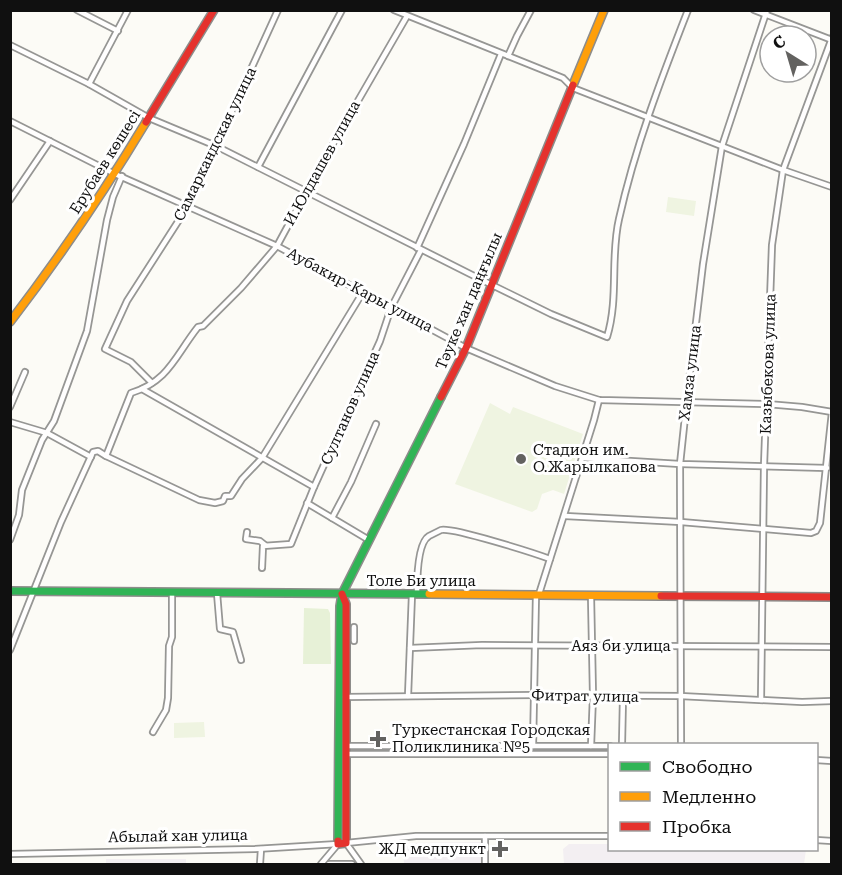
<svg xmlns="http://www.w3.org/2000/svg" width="842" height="875" viewBox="0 0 842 875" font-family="'Roboto Serif',serif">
<rect width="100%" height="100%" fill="#fcfbf6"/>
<g fill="#f3eff2">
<polygon points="482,842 482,864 404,864 403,843"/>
<polygon points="569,844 609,844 610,850 806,850 804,864 552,864 564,864 563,849"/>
<polygon points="106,859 186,859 186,864 104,864 106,864"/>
</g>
<polygon fill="#e7f1d7" points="304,608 328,609 330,613 331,664 303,664"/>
<g fill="#eff4e1">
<polygon points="668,197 696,201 694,216 666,212"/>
<polygon points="490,403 510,414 513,407 583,434 564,494 553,490 542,494 537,509 532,512 455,484"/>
<polygon points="204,722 205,737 174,738 174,723"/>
</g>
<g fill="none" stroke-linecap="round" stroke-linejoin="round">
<g stroke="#969694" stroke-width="8">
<g id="street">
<polyline points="77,10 118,31"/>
<polyline points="394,10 563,78 573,88 783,170 832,187"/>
<polyline points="754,10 832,40"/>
<path d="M10,45L89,84L149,118L216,146L492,285L551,314L607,337C619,298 610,257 619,219C635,147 661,79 688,10"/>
<polyline points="508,56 517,36 531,10"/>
<polyline points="89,84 128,10"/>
<polyline points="10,121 115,174 277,246 466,348 555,386 599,400 767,404 802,407 832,412"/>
<polyline points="258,167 342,10"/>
<polyline points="10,200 50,141"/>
<polyline points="417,248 464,144 501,54"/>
<polyline points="152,383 131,362 105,349 127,301 188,206 203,170 216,146 278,10"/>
<polyline points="142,389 314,487"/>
<polyline points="10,407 25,372"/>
<polyline points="10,422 47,433 91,457"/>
<polyline points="106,456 199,500 215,503 223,501 225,496 231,496 242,479 262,458 363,292"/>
<polyline points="582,458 680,464 827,468"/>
<polyline points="307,503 369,540"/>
<polyline points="565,516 681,522 811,533 816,531 820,523 832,412"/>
<polyline points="332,518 351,482 376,424"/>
<polyline points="247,532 246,539 260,541 265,545"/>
<polyline points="10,540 19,515 22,490 42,440 54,421 87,331 107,220 113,197 122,176"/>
<polyline points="262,568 263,546 291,544 314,487 380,341 391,308 421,250"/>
<polyline points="217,593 220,629 233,632 241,660"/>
<path d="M417,594C417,582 417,543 429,536C431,535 439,531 441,530C452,527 534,553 550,559"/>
<polyline points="539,594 594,420 599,400"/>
<polyline points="354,641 354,627"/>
<polyline points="410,648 482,645 832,647"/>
<path d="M10,650L61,522L93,452L98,451L106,456L131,393C169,381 175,356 198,327L203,326L241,288L277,246L318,170L407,16"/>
<polyline points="408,696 412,594"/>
<polyline points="345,697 534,695 680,696 802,702 832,701"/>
<polyline points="761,700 764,466 772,245 783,170 832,38"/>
<polyline points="153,732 166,710 168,698 169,646 172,637 172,593"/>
<polyline points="622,744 623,697"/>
<polyline points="681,744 680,464 687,398 703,264 722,146 767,10"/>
<polyline points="346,746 610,746"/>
<polyline points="533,746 536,594"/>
<polyline points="591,746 593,696 591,596"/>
<polyline points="346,754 610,754"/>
<polyline points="816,760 832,761"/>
<polyline points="485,836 485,864"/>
<polyline points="816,840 832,841"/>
<polyline points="10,854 255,849 338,844"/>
<polyline points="260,864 261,849"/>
<polyline points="321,864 338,844"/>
<polyline points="329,864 352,864"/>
<polyline points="361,864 346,843 416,836 610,836"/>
</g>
</g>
<g stroke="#8d8c8a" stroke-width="10">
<g id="fast">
<polyline points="10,591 429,594"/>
<polyline points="338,841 340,606 342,594 441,397"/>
</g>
</g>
<g stroke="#8d8c8a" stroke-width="10">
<g id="slow">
<polyline points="573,85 604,10"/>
<path d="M10,322C59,258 104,192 146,122"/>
<polyline points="429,594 661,596"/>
</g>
</g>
<g stroke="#8d8c8a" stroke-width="10">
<g id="jam">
<polyline points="146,122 214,10"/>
<polyline points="441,397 466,348 573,85"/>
<polyline points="661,596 832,597"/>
<polyline points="338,841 338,844 346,843 346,604 342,594"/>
</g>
</g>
<use href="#street" stroke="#fffefe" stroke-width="4.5"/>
<use href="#fast" stroke="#30b455" stroke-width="7"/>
<use href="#slow" stroke="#ff9f0a" stroke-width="7"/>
<use href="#jam" stroke="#e5322d" stroke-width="7"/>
</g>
<g fill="#636260" stroke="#fff" stroke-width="2">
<circle cx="521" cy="459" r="6"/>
<path d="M375 730h6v6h6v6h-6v6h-6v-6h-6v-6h6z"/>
<path d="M497 840h6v6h6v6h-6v6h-6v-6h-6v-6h6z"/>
</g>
<g text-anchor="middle" stroke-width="6" stroke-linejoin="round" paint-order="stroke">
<g font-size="15" fill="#101010" stroke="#fff">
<text transform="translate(215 144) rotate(-64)" y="5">Самаркандская улица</text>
<text transform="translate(105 162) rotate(-58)" y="5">Ерубаев көшесі</text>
<text transform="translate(322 163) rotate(-61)" y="5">И.Юлдашев улица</text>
<text transform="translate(360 290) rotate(28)" y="5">Аубакир-Кары улица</text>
<text transform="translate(469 301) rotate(-67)" y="5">Тәуке хан даңғылы</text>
<text transform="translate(768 364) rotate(-88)" y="5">Казыбекова улица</text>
<text transform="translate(690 373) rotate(-83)" y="5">Хамза улица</text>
<text transform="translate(350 408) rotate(-66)" y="5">Султанов улица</text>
<text x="421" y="586">Толе Би улица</text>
<text x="621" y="651">Аяз би улица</text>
<text transform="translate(585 696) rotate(1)" y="5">Фитрат улица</text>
<text transform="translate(178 836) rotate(-1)" y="5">Абылай хан улица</text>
</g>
<g font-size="15" fill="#101010" stroke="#fff" text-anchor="start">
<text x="533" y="455">Стадион им.<tspan x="533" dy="17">О.Жарылкапова</tspan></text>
<text x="392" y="735">Туркестанская Городская<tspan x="392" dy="17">Поликлиника №5</tspan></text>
<text x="486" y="854" text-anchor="end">ЖД медпункт</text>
</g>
</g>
<rect width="842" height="875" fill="none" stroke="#101010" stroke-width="24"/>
<rect x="608" y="743" width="210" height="108" fill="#ffffff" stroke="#9f9f9f" stroke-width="1.5"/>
<rect x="620" y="762" width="30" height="9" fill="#30b455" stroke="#9f9f9f" stroke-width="1.5"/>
<text x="662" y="773" font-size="18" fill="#101010">Свободно</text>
<rect x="620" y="792" width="30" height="9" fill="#ff9f0a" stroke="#9f9f9f" stroke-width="1.5"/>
<text x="662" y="803" font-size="18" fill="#101010">Медленно</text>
<rect x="620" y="822" width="30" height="9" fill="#e5322d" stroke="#9f9f9f" stroke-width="1.5"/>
<text x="662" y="833" font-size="18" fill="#101010">Пробка</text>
<g transform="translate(788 54) rotate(323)"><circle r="28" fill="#ffffff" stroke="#9f9f9f" stroke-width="1.5"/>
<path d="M0-4.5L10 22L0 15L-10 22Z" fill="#636260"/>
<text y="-9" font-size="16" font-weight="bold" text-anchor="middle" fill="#101010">С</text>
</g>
</svg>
